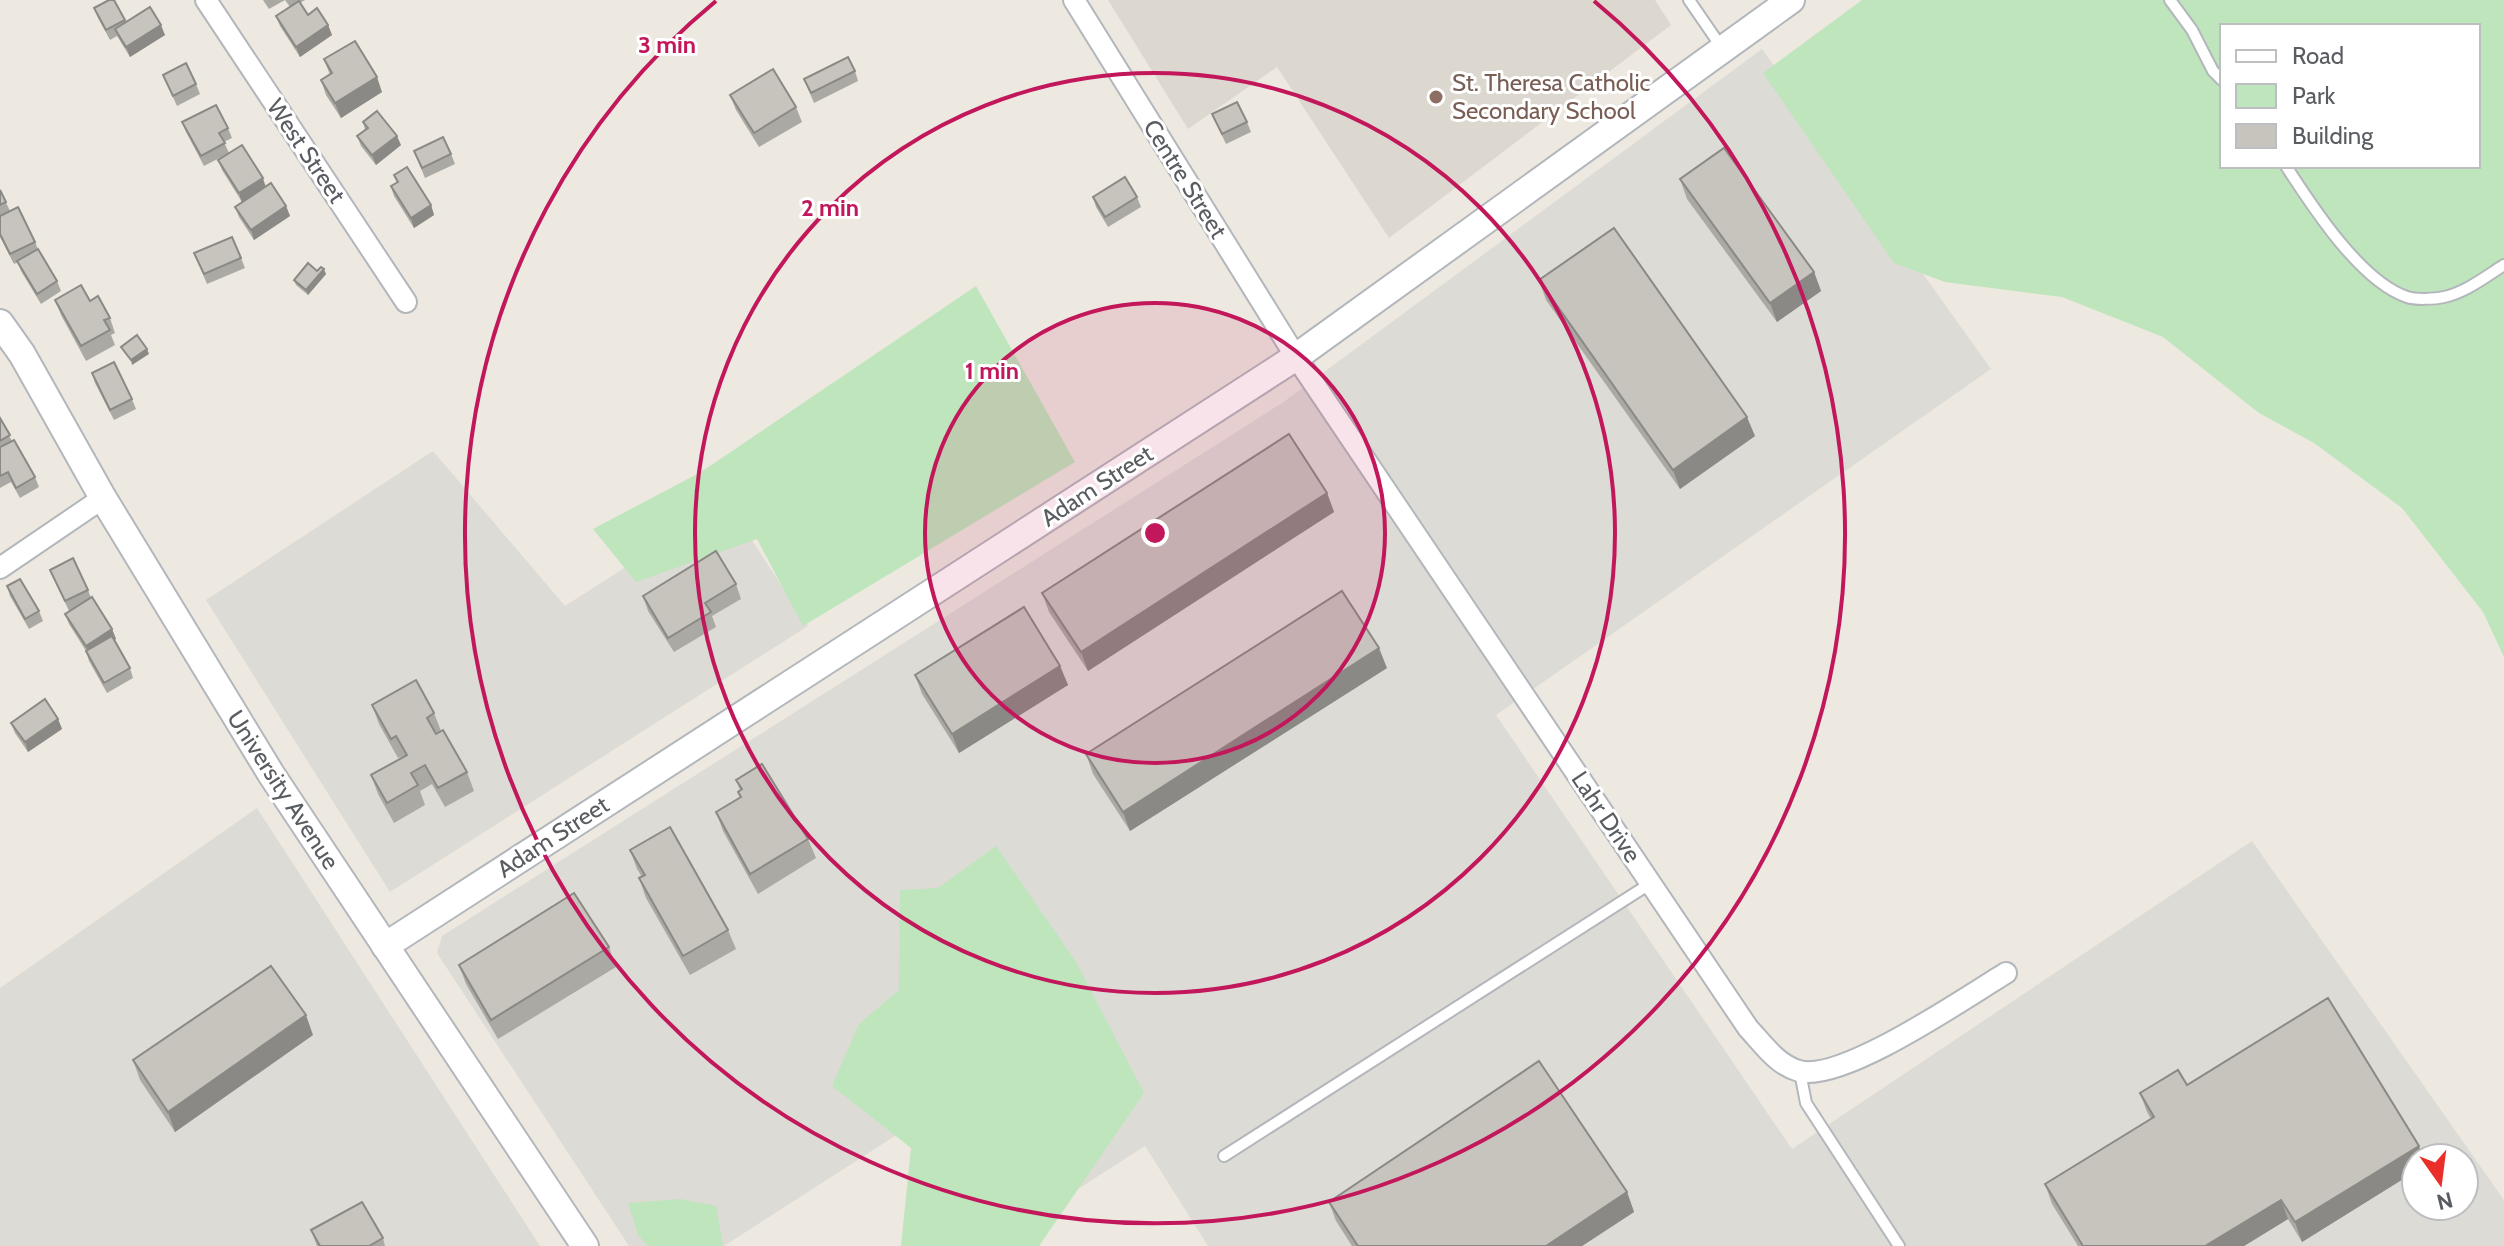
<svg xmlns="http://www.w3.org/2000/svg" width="2504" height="1246" viewBox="0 0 2504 1246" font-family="Cabin,sans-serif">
<rect width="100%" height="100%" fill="#ede9e0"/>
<g fill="#dddbd5" fill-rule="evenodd">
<path d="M1762,49L1991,369L1496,715L1792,1149L2252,841L2504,1200V1246H1208L1145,1146L1047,1209L968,1089L724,1246H629L437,953L442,936L1282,403ZM2416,1158H2464V1206H2416Z"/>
<polygon points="433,451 565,606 727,502 808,626 390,892 206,600"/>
<polygon points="257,808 540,1246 0,1246 0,988"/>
</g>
<polygon fill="#ddd8cf" points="1108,0 1655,0 1671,25 1389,238 1277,67 1188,129"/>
<g fill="#bee5bc" fill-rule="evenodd">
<path d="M1862,0H2504V657L2483,612L2402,508L2314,443L2259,413L2163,337L2062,297L1945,282L1894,263L1763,73ZM2222,26H2478V166H2222Z"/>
<polygon points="976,286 1075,462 803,626 757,539 636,582 593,529 701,472"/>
<polygon points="996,846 1076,962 1144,1093 1039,1246 901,1246 911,1148 832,1086 859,1024 899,990 900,890 938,888"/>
<polygon points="680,1199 716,1206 723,1246 648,1246 638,1235 628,1203"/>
</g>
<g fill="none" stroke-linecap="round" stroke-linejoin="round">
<g stroke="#b3b7bc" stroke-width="14">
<g id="service">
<polyline points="1689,0 1722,48"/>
<polyline points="2170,0 2192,30 2213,71 2222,80"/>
<path d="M2286,166C2312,206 2360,281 2407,297C2416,300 2435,299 2444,297C2466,292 2485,277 2504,265"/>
<polyline points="1800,1072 1806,1103 1899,1246"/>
<polyline points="1224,1156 1651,883"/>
</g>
</g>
<g stroke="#b3b7bc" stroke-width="24">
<g id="minor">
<polyline points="206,0 406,302"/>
<path d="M1074,0L1296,357L1748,1028C1763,1044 1777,1065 1799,1071C1842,1083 1966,997 2006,973"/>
<polyline points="0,568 103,498"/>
</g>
</g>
<g stroke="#b3b7bc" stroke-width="30">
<g id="tertiary">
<polyline points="0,323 22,354 103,498 271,774 585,1246"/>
<polyline points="385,946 1296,357 1791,0"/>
</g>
</g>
<use href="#service" stroke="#fff" stroke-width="10"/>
<use href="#minor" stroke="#fff" stroke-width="20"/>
<use href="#tertiary" stroke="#fff" stroke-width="26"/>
</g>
<g fill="#aba9a3">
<polygon points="114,0 126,22 165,35 130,57 117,36 110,40 98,18 94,8"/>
<polygon points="263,0 285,0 269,9"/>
<polygon points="285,0 305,0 300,3 308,15 328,25 332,35 300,57 280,26 276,16 290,7"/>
<polygon points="324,59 382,92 341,118 326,95 321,80 330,75"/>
<polygon points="855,71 858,81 814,103 804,79"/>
<polygon points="163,75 196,84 200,94 177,106"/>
<polygon points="730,95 796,107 802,122 759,147 736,110"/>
<polygon points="1212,114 1247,122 1251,132 1226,144"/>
<polygon points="182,122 228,128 232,138 224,142 229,153 204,166 186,132"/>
<polygon points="363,122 401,145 376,165 361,146 357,136 365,130"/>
<polygon points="414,151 451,154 455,164 425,178"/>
<polygon points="218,160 266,186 286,206 290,216 254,240 239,217 235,207 242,202 222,170"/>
<polygon points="394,175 431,205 434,215 414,228 394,196 391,187 397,183"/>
<polygon points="1680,179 1814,272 1821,291 1777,322 1687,199"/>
<polygon points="0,190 10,211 35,242 38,249 57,281 61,291 41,304 21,271 18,262 14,264 0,237"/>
<polygon points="1093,197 1137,197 1141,207 1108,227 1096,207"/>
<polygon points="194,253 241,258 245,268 207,284"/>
<polygon points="317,271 326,274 308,295 296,285 294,280"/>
<polygon points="1539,280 1755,436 1680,489 1546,300"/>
<polygon points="55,300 90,301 110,318 115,333 111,335 115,345 86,361 61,315"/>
<polygon points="92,373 132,399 136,409 114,420 95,383"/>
<polygon points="0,418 12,441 35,477 39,487 20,498 11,482 0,488"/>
<polygon points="1327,493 1334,512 1088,671 1049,612 1042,593"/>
<polygon points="50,570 88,590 91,598 112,629 116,639 114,640 130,668 133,678 107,693 89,661 86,651 69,624 65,614 69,611"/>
<polygon points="736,584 741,599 712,616 716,627 674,652 648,611 643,596"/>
<polygon points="7,586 39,611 43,621 29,629 10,596"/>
<polygon points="1060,666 1068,685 959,753 922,694 915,675"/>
<polygon points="1387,668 1130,831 1093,774 1086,754"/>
<polygon points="372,705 434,713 441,731 467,772 474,791 445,807 432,784 420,791 425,805 394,823 378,794 371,775 404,756 398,758 379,724"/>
<polygon points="58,719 62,729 28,752 15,733 11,723"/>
<polygon points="736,780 808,839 816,858 758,894 723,831 716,812 740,797 738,792 740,790"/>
<polygon points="630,850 728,930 736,949 690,975 646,898 639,878 642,877 637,869"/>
<polygon points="609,947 616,967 498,1039 466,984 459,965"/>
<polygon points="313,1035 175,1132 140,1080 133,1060"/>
<polygon points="2187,1085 2416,1158 2416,1171 2302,1242 2288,1219 2244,1246 2078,1246 2052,1204 2045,1184 2151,1119 2147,1112 2140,1093"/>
<polygon points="1627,1192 1634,1212 1582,1246 1352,1246 1336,1221 1329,1202"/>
<polygon points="311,1230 383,1238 385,1246 317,1246"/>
</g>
<g fill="#8b8985">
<polygon points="161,25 165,35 130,57 126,47"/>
<polygon points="328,25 332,35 300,57 296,47"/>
<polygon points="377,77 382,92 341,118 335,103"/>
<polygon points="397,136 401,145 376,165 372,155"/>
<polygon points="263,178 266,188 242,203 239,193"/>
<polygon points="431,205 434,215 414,228 411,218"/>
<polygon points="286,206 290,216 254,240 251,230"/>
<polygon points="324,269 326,274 308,295 306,290"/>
<polygon points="1814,272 1821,291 1777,322 1770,303"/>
<polygon points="147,349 149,354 132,365 131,360"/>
<polygon points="1747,417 1755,436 1680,489 1673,470"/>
<polygon points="1327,493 1334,512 1088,671 1081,652"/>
<polygon points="112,629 116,639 89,656 86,646"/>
<polygon points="1379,648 1387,668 1130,831 1123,812"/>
<polygon points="1060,666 1068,685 959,753 952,734"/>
<polygon points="58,719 62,729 28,752 25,742"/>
<polygon points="306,1015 313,1035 175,1132 168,1112"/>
<polygon points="2419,1146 2423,1158 2416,1158 2416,1171 2302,1242 2295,1222"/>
<polygon points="1627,1192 1634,1212 1582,1246 1546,1246"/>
<polygon points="2281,1200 2288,1219 2244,1246 2205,1246"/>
</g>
<g fill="#c7c4be" stroke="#8b8985" stroke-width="2">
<polygon points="109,0 114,0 125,20 106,30 94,8"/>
<polygon points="299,1 308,15 317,8 328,25 296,47 276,16"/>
<polygon points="150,7 161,25 126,47 115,29"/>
<polygon points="355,41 377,77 335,103 321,80 332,73 324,59"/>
<polygon points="848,57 855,71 811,93 804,79"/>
<polygon points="186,63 196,84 173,96 163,75"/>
<polygon points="773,69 796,107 754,133 730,95"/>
<polygon points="1237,102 1247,122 1222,134 1212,114"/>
<polygon points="216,105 228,128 219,133 225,143 201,156 182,122"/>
<polygon points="377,111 397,136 372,155 357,136 368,128 363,122"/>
<polygon points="443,137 451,154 422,168 414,151"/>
<polygon points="242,145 263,178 239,193 218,160"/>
<polygon points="1724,148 1814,272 1770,303 1680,179"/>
<polygon points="407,167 431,205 411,218 391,186 398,182 394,175"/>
<polygon points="1125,177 1137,197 1105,217 1093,197"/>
<polygon points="271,183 286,206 251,230 235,207"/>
<polygon points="0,190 6,202 0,205"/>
<polygon points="18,207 35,242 10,254 0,234 0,216"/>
<polygon points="1614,228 1747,417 1673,470 1539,280"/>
<polygon points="232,237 241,258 204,274 194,253"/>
<polygon points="38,249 57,281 37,294 17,261"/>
<polygon points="308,263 317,271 321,267 324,269 306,290 294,280"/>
<polygon points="81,285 90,301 98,296 110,318 104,320 110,330 81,346 55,300"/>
<polygon points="137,335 147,349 131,360 121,347"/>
<polygon points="114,362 132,399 110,410 92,373"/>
<polygon points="0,418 10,435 0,441"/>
<polygon points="1289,434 1327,493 1081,652 1042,593"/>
<polygon points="14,440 35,477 16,488 8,472 0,476 0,447"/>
<polygon points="716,551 736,584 705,603 711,612 668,638 643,596"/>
<polygon points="73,558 88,590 65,601 50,570"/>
<polygon points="20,579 39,611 25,619 7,586"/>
<polygon points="1342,591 1379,648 1123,812 1086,754"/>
<polygon points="92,597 112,629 86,646 65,614"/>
<polygon points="1024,607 1060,666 952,734 915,675"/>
<polygon points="112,636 130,668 104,683 86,651"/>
<polygon points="416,680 434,713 427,718 436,734 443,730 467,772 438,788 425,765 411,773 418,785 387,803 371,775 407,755 396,736 391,739 372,705"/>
<polygon points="45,699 58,719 25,742 11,723"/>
<polygon points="762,764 808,839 750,874 716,812 741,797 738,792 742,789 736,780"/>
<polygon points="670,827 728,930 683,956 639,878 645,875 630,850"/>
<polygon points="574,893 609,947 491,1020 459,965"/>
<polygon points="271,966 306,1015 168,1112 133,1060"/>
<polygon points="2328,998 2419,1146 2295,1222 2281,1200 2205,1246 2083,1246 2045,1184 2154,1117 2140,1093 2178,1070 2187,1085"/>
<polygon points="1539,1061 1627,1192 1546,1246 1358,1246 1329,1202"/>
<polygon points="362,1202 383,1238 369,1246 320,1246 311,1230"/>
</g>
<circle cx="1155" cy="533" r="230" fill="#c2185b" fill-opacity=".12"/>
<g fill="none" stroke="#c2185b" stroke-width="4">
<circle cx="1155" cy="533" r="230"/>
<circle cx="1155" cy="533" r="460"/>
<path d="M1594 1A690 690 0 1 1 716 1"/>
</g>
<circle fill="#8d6e63" stroke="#fff" stroke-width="3" cx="1436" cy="97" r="8"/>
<g text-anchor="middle" stroke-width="6" stroke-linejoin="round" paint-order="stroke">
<g font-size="24" fill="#785e54" stroke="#fff" text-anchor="start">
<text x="1452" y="91">St. Theresa Catholic<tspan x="1452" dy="28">Secondary School</tspan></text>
</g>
<g font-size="24" fill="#595d62" stroke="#fff">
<text transform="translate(306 151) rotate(56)" y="8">West Street</text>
<text transform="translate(1185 179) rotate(58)" y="8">Centre Street</text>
<text transform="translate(1097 486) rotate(-33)" y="8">Adam Street</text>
<text transform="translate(283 790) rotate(57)" y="8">University Avenue</text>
<text transform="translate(1606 817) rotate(56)" y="8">Lahr Drive</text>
<text transform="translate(553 837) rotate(-33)" y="8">Adam Street</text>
</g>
</g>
<circle cx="1155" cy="533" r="12" fill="#c2185b" stroke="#fff" stroke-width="4"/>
<g font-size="24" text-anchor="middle" font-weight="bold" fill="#c2185b" stroke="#fff" stroke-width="6" stroke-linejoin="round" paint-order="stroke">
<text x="667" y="53">3 min</text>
<text x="830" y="216">2 min</text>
<text x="992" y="379">1 min</text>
</g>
<rect x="2220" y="24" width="260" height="144" fill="#ffffff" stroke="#bdbec0" stroke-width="2"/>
<rect x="2236" y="50" width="40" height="12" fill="#ffffff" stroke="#bdbec0" stroke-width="2"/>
<text x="2292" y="64" font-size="24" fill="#595d62">Road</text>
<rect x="2236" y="84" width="40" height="24" fill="#bee5bc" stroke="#bdbec0" stroke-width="2"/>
<text x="2292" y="104" font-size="24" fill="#595d62">Park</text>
<rect x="2236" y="124" width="40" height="24" fill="#c7c4be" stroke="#bdbec0" stroke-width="2"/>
<text x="2292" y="144" font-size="24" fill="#595d62">Building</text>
<g transform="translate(2440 1182) rotate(166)"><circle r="38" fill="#ffffff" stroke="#bdbec0" stroke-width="2"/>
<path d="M0-6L14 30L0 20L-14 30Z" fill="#ea2e29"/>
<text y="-12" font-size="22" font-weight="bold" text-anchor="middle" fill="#595d62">N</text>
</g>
</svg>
